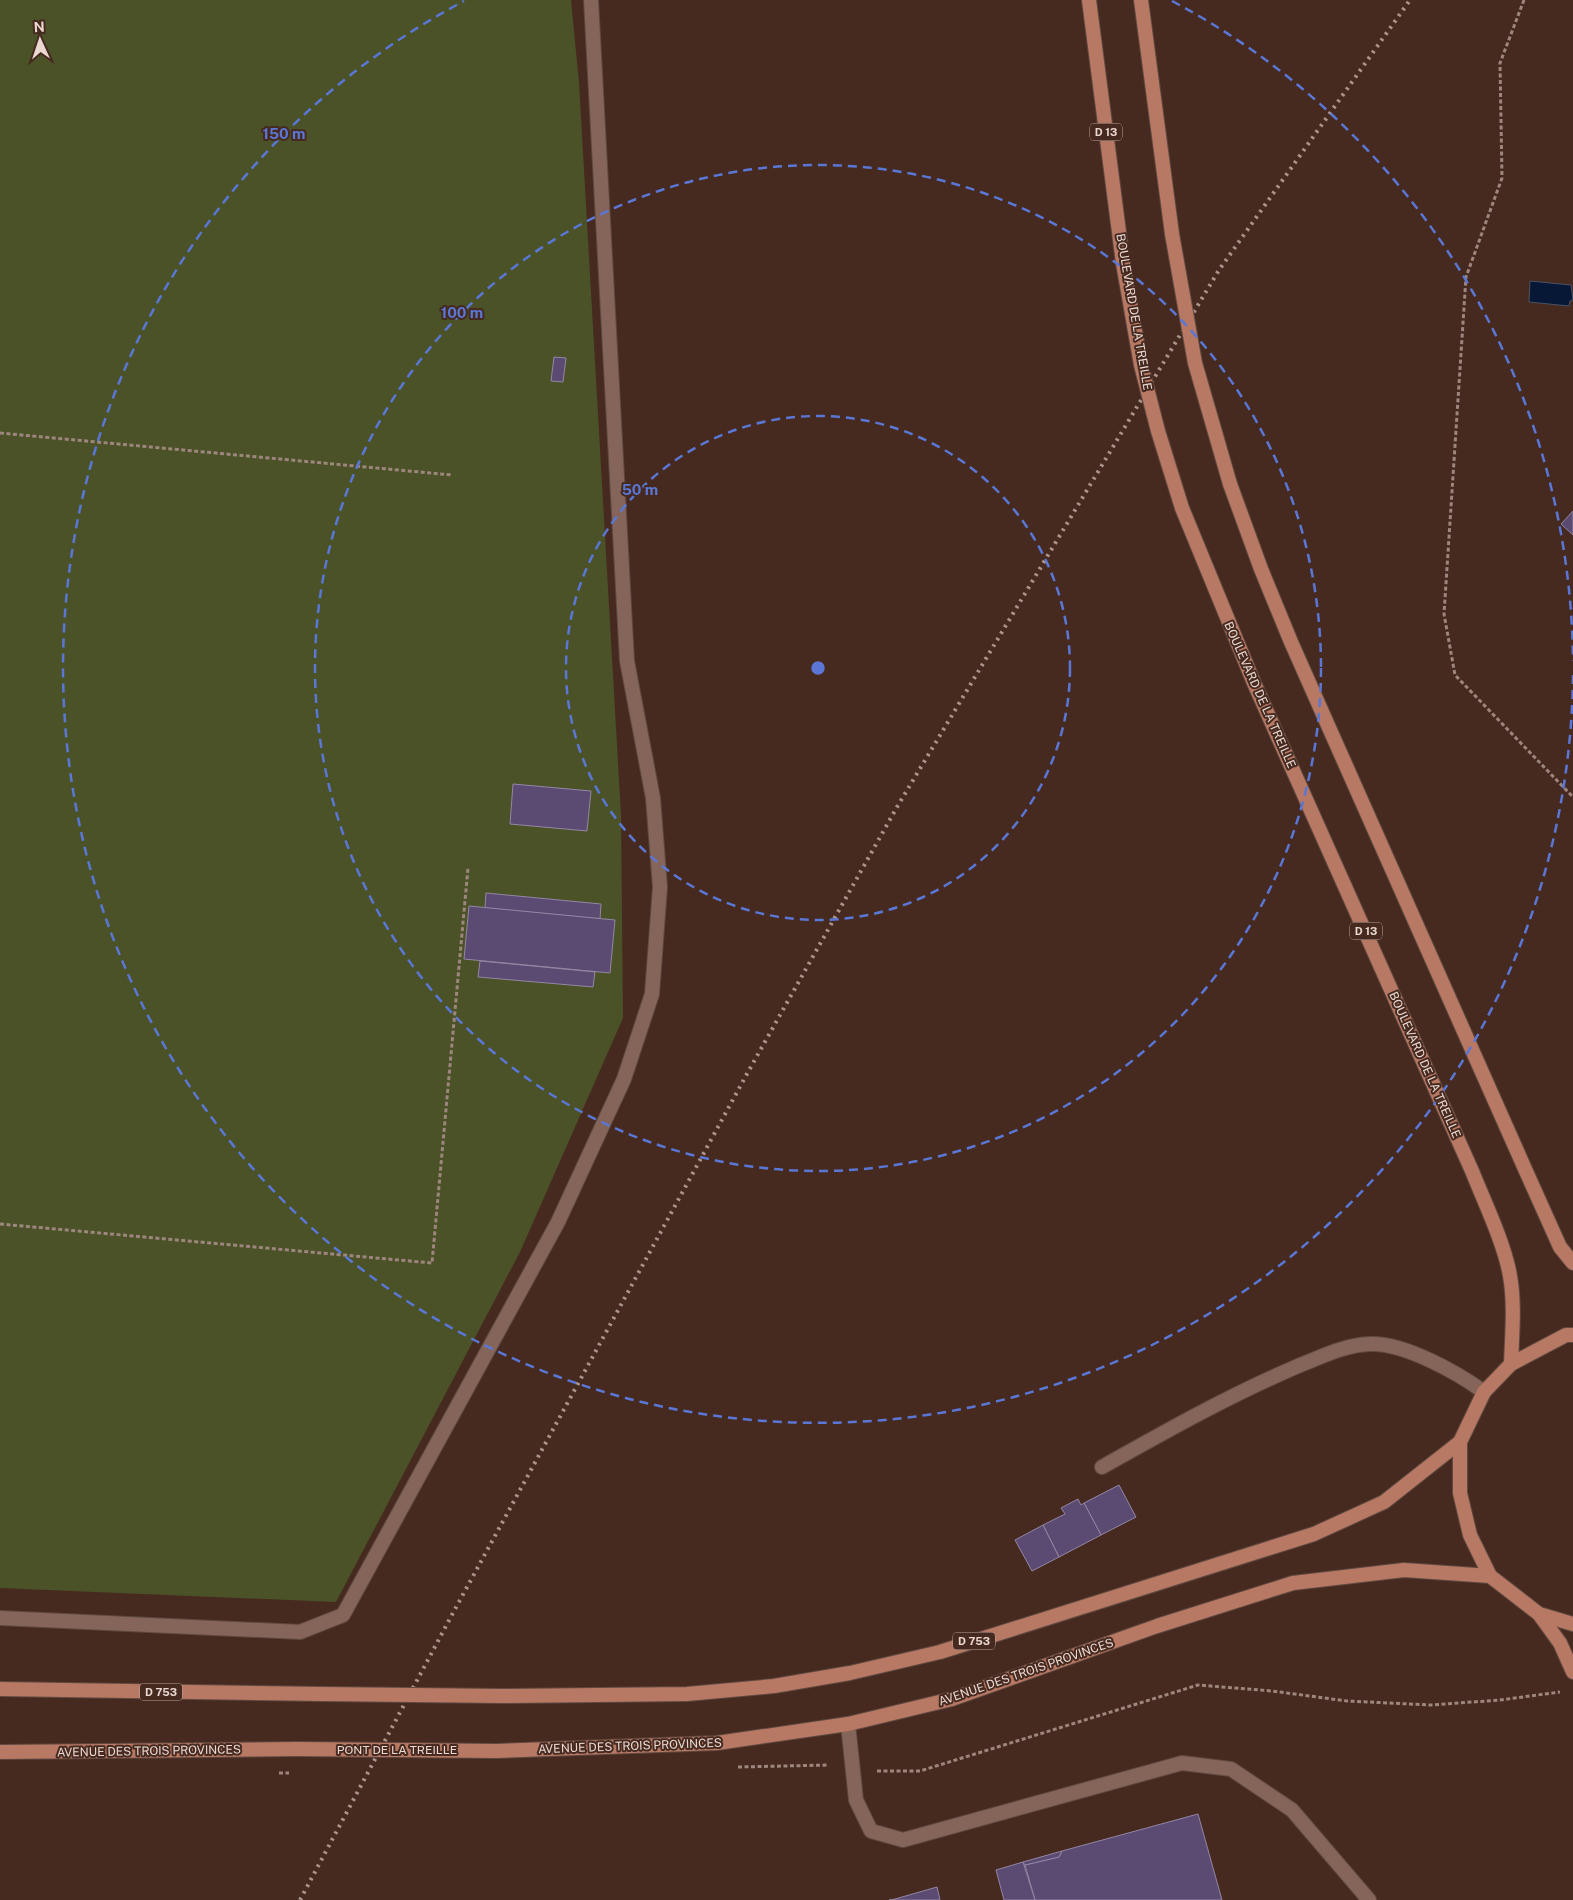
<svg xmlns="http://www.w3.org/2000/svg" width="1573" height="1900" viewBox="0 0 1573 1900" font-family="'Public Sans',sans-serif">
<rect width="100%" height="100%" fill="#462a20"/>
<polygon fill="#4b5227" points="0,0 571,0 579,83 621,815 623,1018 520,1252 336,1602 0,1588"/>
<polygon fill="#061836" stroke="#4a5264" points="1530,281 1571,285 1573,300 1570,301 1569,306 1529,302"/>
<g fill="#5b4a71" stroke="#9387a5">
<polygon points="554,357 566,358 563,382 551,381"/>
<polygon points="1573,511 1573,535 1561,524"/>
<polygon points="513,784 591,791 587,831 510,824"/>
<polygon points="486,893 601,904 600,919 485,908"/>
<polygon points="469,906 615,920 610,973 464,959"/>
<polygon points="480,961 595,972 593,987 478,977"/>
<polygon points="1119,1485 1136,1517 1101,1535 1084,1503"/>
<polygon points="1078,1499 1081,1505 1084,1503 1101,1535 1059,1557 1043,1525 1065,1514 1061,1508"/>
<polygon points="1043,1525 1059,1557 1032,1571 1015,1540"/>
<polygon points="1198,1814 1222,1900 1035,1900 1025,1865 1059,1857 1062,1851"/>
<polygon points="1062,1851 1059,1857 1025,1865 1023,1862"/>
<polygon points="1023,1862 1035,1900 1004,1900 996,1870"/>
<polygon points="937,1887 940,1900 889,1900 895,1899"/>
</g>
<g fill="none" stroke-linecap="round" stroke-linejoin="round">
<g stroke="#604940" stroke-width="16">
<path id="service" d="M1102,1467C1166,1431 1230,1395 1298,1366C1321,1357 1344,1345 1370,1344C1403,1342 1458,1373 1484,1392"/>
</g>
<g stroke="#604940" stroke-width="16">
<g id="minor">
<polyline points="0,1618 300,1632 343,1615 558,1222 624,1079 652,994 660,887 653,798 627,661 591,0"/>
<polyline points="848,1724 856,1800 871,1831 903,1840 1182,1763 1231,1769 1292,1810 1369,1900"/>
</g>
</g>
<g stroke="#604940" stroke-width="16">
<g id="primary">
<polyline points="1089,0 1123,263"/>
<polyline points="1141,0 1172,234"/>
<polyline points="1230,484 1261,569 1291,642 1525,1169 1560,1247 1573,1263"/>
<path d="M1182,508L1254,683L1472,1171C1484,1201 1505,1245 1510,1276C1515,1304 1512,1335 1511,1364"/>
<polyline points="1573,1335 1566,1335 1511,1364 1484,1392 1460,1442 1460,1493 1470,1535 1490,1576 1539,1614 1573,1624"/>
<polyline points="1539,1614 1560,1643 1573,1672"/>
<polyline points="0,1689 322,1694"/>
<polyline points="502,1696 687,1694 774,1686 850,1673 940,1652 1314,1534 1384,1502 1460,1442"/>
<polyline points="496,1751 717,1743 848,1724 952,1699 1157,1626 1293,1583 1404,1570 1490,1576"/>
<polyline points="0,1752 297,1749"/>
</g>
</g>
<g stroke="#9c867d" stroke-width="3" stroke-dasharray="4 2.5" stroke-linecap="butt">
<polyline points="1524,0 1500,63 1502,178 1466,277 1444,614 1455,675 1573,797"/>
<polyline points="0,433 452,475"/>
<polyline points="0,1224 432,1263 468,868"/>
<polyline points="738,1767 829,1765"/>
<polyline points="877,1771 920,1771 1198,1685 1272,1691 1347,1701 1431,1705 1500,1700 1560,1692"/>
</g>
<use href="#service" stroke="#856559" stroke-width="14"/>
<use href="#minor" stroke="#856559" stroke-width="14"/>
<use href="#primary" stroke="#b77864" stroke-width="14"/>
<polyline stroke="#aa948c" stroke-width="4" stroke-dasharray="2.5 5" stroke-linecap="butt" points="300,1900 454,1611 748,1072 897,807 1219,270 1410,0"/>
<g stroke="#604940" stroke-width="16" stroke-linecap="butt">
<g id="primary-bridge">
<polyline points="1172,234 1195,363 1230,484"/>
<polyline points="1123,263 1141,365 1158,431 1182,508"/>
<polyline points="322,1694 502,1696"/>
<polyline points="297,1749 496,1751"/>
</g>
</g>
<polyline stroke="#9c867d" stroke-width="3" stroke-dasharray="4 2.5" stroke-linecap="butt" points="279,1773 289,1773"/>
<use href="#primary-bridge" stroke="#b77864" stroke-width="14"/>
</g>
<g fill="none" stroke="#5a77d6" stroke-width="2.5" stroke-dasharray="9 6">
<circle cx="818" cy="668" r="252"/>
<circle cx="818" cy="668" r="503"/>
<path d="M1573 675A755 755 0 1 1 464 1M1172 1A755 755 0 0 1 1573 661"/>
</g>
<g text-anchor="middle" stroke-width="4" stroke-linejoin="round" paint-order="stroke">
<g fill="#462a20" stroke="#b9a49c" stroke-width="1">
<rect x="1090" y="123.5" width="32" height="17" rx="4"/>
<rect x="1350" y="922.5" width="32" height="17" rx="4"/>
<rect x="953" y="1632.5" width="42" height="17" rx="4"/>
<rect x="140" y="1683.5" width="42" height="17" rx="4"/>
</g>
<g font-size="11" font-weight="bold" fill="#ead8d1">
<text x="1106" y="136">D 13</text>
<text x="1366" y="935">D 13</text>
<text x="974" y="1645">D 753</text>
<text x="161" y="1696">D 753</text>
</g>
<g font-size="12" fill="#ead8d1" stroke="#462a20">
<text transform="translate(1134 312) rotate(80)" y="4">BOULEVARD DE LA TREILLE</text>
<text transform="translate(1260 695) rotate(66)" y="4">BOULEVARD DE LA TREILLE</text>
<text transform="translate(1425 1065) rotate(66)" y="4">BOULEVARD DE LA TREILLE</text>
<text transform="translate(1026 1672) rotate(-19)" y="4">AVENUE DES TROIS PROVINCES</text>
<text transform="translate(630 1746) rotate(-2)" y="4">AVENUE DES TROIS PROVINCES</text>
<text x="397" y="1754">PONT DE LA TREILLE</text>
<text transform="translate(149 1751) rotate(-1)" y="4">AVENUE DES TROIS PROVINCES</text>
</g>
</g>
<circle cx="818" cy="668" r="8" fill="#5a77d6" stroke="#462a20" stroke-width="2.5"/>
<g font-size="15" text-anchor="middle" font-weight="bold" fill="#5a77d6" stroke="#462a20" stroke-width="4" stroke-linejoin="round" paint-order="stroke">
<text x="284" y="139">150 m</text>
<text x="462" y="318">100 m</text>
<text x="640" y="495">50 m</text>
</g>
<g transform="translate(40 40) rotate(357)" stroke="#462a20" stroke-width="4" paint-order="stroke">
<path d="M0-4L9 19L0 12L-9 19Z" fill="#ead8d1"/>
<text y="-8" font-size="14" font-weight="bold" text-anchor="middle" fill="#ead8d1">N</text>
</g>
</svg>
